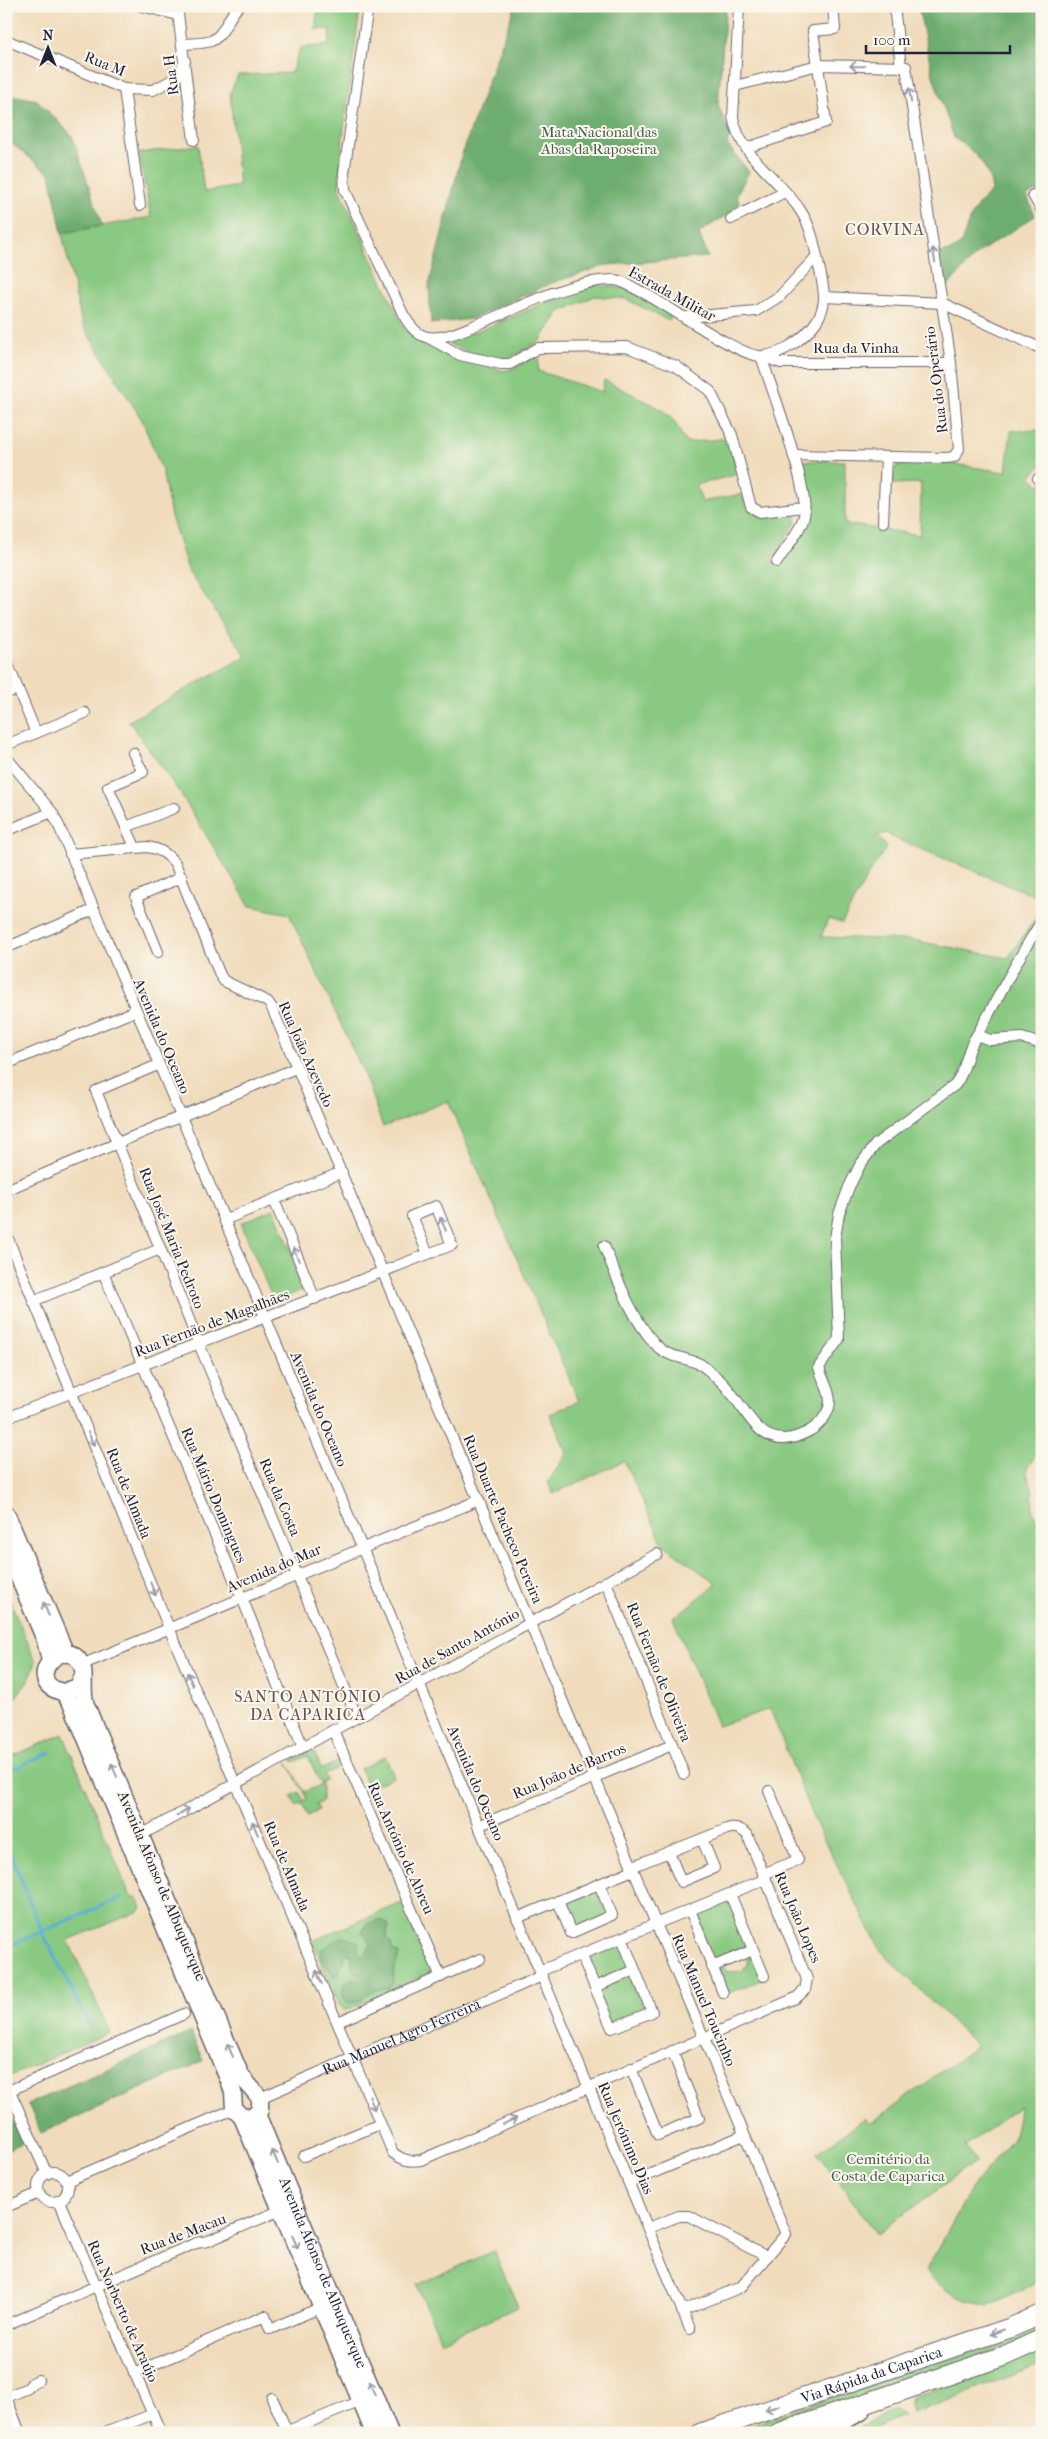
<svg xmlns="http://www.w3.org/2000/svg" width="1048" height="2439" viewBox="0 0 1048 2439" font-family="'IM FELL French Canon',serif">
<rect width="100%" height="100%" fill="#fbf7ec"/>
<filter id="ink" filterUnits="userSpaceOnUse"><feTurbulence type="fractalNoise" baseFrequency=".02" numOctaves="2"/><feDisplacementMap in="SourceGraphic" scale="10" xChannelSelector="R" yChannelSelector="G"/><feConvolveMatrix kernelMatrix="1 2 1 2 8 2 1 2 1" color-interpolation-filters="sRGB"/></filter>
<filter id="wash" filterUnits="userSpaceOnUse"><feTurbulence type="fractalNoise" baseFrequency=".0096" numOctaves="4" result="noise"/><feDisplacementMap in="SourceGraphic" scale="20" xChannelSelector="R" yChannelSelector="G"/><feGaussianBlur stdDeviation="1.12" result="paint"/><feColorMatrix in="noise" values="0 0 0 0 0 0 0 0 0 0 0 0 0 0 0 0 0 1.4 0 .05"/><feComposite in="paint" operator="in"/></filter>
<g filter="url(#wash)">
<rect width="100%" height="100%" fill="#f0dcbc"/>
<g fill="#89c981" stroke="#56765e">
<path d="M318,6H357L360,8L343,135L339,188L405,330L441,349L504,371L519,366L539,352L538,371L602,392L604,380L661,409L674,421L686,443L729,438L738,474L696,485L702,502L742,494C749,523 771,516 796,514V522L771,562L781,565L809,515L800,461H845V524L920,535L921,483L893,484V468C929,455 969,468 1006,472L1011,431L1042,430V465L1030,476L1039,485L1042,483V899L892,837L886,833L877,836L887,847L869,873L842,923L828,919L821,937L911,940L1008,958L1042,909V1450L1036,1454L1026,1470L1032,1488L1033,1512L1042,1532V2277L1032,2285L987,2306C955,2297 949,2296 926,2271L971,2189L1013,2138L1021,2106L965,2146L976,2161L877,2234L817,2153L865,2118L870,2124L977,2046L881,1951L813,1818L770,1709L718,1726L673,1618L717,1584L663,1544L624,1461L553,1494L548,1482L567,1453L550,1414L579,1401L448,1101L383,1127L362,1069L289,914L250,906L180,793L129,721L246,656L189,573L171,516L162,470L142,420L82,324L62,233L151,217L139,153L198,145L204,192L239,186L230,93L238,75L291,73L300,48L329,45L330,29H315Z"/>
<path d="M597,285L625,288L673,314L669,321L626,299L595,296L559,312L540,341L505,360L467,352L444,342L446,339C498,330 544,297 597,285Z"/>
<polygon points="274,1209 307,1288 274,1302 241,1223"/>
<polygon points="6,1591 36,1662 29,1680 6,1710"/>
<polygon points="63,1734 128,1891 131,1896 138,1898 142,1908 140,1911 68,1940 110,2032 6,2078 6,1759"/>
<polygon points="312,1748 322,1769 337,1762 338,1768 324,1774 326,1780 322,1782 322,1802 316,1805 319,1810 307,1816 302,1803 296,1806 291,1796 299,1792 304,1801 307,1799 287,1762 304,1792 321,1785 308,1756 293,1762 292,1759"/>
<polygon points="385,1756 394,1777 368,1788 360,1769"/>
<polygon points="599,1884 612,1915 571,1933 558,1901"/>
<polygon points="726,1896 747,1946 713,1959 693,1909"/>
<polygon points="404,1902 432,1966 431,1972 351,2009 344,2010 339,2004 312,1941"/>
<polygon points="622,1938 652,2012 612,2028 581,1954"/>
<polygon points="752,1956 763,1979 726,1994 716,1969 722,1967 728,1972 741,1971 748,1964 747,1958"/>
<polygon points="494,2251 518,2307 441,2341 417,2285"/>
<polygon points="1042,2323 1042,2331 1028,2339 763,2433 728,2433"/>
<polygon points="1042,2347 1042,2364 912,2414 910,2405 912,2398 1028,2355"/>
<path d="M893,2408L903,2416C887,2421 872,2433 856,2433L857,2429Z"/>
</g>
<g fill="#6ead6f" stroke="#486855">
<polygon points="515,6 726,6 718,105 730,135 727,144 749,172 737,194 740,206 699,233 708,257 607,265 552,283 471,319 431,324 429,285 462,154"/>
<path d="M918,6H1042V201L1036,191L1027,196L1035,216L978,253L944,290L938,253C968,249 960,239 971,217C976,206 984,198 992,190C988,164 975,152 954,138L933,76Z"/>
<polygon points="6,94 37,100 72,135 102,226 62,233 50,174 6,139"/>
<path d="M380,1919L389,1925L386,1939L391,1942L392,1950L399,1954C397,1964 391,1974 393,1983L388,1989C377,1988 367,1991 361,2001L348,2003L343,1996V1985L353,1978L357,1980L361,1973H356L352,1968L351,1955L345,1954L344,1963L339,1967L340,1973L334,1976L321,1958V1950C339,1941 335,1930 359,1943L357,1954L365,1955L371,1943L362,1932L367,1924Z"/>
<polygon points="191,2032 203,2061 41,2133 28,2104"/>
<polygon points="9,2113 22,2143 6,2150 6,2114"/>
</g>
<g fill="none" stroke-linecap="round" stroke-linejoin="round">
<g stroke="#5baed6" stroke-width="3">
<polyline points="6,1772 51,1752"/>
<polyline points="6,1842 42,1932 91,2026"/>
<polyline points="6,1947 122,1897"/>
</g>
</g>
</g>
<g filter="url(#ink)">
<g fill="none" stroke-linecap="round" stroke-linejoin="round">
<g stroke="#6a6368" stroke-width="12">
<g id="street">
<polyline points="141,6 178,15"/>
<polyline points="177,6 194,140"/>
<path d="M368,6L344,173L345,190L403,314C408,323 416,335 427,337C443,340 463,330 478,324C519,308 569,280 613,280C622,280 631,286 638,290C664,302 738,356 760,356C781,356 805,338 816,322C828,304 824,290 820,271C815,250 813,229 800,210C779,178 740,157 733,117L739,6"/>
<polyline points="894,6 901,67"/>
<polyline points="6,40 124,89 153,90 176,78 185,61"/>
<path d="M183,44C192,43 203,44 211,41C225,35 228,15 239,6"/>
<polyline points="735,86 818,65 906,67 951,363 959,449 954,457 946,458 793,455"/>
<polyline points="124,89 140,205"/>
<polyline points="746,148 826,122 813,31 835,29 833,6"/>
<polyline points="1033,195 1042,211"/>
<polyline points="731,219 785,192"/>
<polyline points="825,297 942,303 1042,349"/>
<polyline points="687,317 756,311 780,296 817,256"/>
<polyline points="427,337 460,355 501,364 510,364 538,348 627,347 676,366 710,391 732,435 751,507 760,512 804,507"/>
<path d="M761,356C771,387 810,489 804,516C800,532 786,548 777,562"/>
<polyline points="761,356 781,363 951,363"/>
<polyline points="1038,479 1042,475"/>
<polyline points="883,522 886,457"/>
<polyline points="6,660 36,733"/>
<polyline points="6,693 18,689"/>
<polyline points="6,745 85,713"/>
<polyline points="133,753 143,772 108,787 135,847"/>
<polyline points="6,757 52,812 59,826 690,2329"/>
<polyline points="126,827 174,808"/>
<polyline points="6,831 52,812"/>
<path d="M70,854L147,847C160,849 166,853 175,863L220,975L224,981L268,1002L272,1008L786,2234L741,2287L682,2311"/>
<polyline points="6,948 93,910"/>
<polyline points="158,952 136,897 182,877"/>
<path d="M977,1035C999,997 1017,958 1042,921"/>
<polyline points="6,1064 135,1011"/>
<polyline points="158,1065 96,1091 199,1344 357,1717"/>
<polyline points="6,1190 296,1068"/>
<polyline points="274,1200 315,1299"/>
<polyline points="224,1220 342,1172"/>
<path d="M6,1234L169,1628L393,2153C403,2160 409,2162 421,2160L796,1998L805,1990L807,1979L747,1834C740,1829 736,1826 727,1829L631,1867"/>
<path d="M604,1246C618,1280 631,1317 655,1344C667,1358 685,1357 700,1364C705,1367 710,1372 715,1376C748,1401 756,1462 811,1430C822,1423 833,1409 829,1395C827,1385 821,1377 819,1367L839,1339L835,1238L839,1214L849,1187L860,1165L876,1144L955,1085C968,1068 965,1051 977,1035L990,1040L1022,1038L1042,1044"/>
<polyline points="103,1272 242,1598 303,1747"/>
<polyline points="33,1301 160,1249"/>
<polyline points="6,1418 428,1254 452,1245 436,1206 412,1216 428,1254"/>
<polyline points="606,1582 684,1774"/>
<polyline points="81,1665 479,1500"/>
<polyline points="333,1730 441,1977"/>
<polyline points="478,1826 672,1745"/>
<polyline points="141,1835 657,1554"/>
<polyline points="669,1852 681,1882 714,1868 702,1839"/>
<polyline points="763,1874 798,1860 769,1791"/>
<polyline points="730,1894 764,1976"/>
<polyline points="558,1901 571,1933 612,1915 599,1884"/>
<polyline points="690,1910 723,1993"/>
<polyline points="517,1918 633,1870"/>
<polyline points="581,1954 612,2028 652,2012 622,1938"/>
<polyline points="712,1967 753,1950"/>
<polyline points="540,1971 766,1879"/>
<polyline points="595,1987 635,1970"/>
<polyline points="338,2022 480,1959"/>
<polyline points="631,2068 658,2135 699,2118 672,2051"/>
<polyline points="10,2091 47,2174"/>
<polyline points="6,2092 184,2014"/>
<path id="s1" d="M260,2098L542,1976"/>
<polyline points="304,2156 380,2124"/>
<circle cx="53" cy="2187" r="15"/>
<polyline points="67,2181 234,2109"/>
<polyline points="629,2183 744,2135"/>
<polyline points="59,2201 161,2433"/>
<polyline points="6,2207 39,2193"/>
<polyline points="648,2228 679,2216 689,2216 767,2257"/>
<polyline points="6,2325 196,2243 208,2241 281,2210"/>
<polyline points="134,2373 265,2316 270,2329 322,2307"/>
<polyline points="272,2398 288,2433"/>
<polyline points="20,2433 6,2397 28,2388 32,2383 38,2380"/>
<polyline points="105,2433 153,2414"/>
<polyline points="283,2433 361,2401"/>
</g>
</g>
<g stroke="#6a6368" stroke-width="19">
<g id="primary">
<polyline points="6,1513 66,1654"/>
<polyline points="6,1547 45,1640 50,1660"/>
<path d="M63,1692L72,1705L229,2081L233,2092L234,2109L242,2117L254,2116L260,2110V2098L241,2076L86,1705C81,1691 86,1676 82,1666C66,1629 19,1683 63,1692L78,1687L83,1676"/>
<path id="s2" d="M257,2114L390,2433"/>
<polyline points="242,2117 374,2433"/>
<polyline points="821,2433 861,2412"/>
</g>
</g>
<g stroke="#6a6368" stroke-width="21">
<g id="highway">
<path id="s3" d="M701,2433L1010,2328L1042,2314"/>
<polyline points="779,2433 1004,2356 1042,2339"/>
</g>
</g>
<use href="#street" stroke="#fff" stroke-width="10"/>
<use href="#primary" stroke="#fff" stroke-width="16"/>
<use href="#highway" stroke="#fff" stroke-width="19"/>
</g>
<defs><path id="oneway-shaft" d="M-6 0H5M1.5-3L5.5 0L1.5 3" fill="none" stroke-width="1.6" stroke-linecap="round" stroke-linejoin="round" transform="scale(1.25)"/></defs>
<g stroke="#9c9ca7">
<use href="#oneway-shaft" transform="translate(857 66) rotate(-179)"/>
<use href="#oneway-shaft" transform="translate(910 95) rotate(-99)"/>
<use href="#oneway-shaft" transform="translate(934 255) rotate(-99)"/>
<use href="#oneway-shaft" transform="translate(443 1224) rotate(-113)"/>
<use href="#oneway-shaft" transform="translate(296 1254) rotate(-112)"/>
<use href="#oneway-shaft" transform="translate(91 1439) rotate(68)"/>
<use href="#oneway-shaft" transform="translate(153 1589) rotate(68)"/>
<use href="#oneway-shaft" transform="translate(46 1609) rotate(-112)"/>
<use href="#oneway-shaft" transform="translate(190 1679) rotate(-113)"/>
<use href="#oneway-shaft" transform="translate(114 1770) rotate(-113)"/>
<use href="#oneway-shaft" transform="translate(183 1812) rotate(-29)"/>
<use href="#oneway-shaft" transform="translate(255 1828) rotate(-113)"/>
<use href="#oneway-shaft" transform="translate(319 1977) rotate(-113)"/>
<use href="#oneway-shaft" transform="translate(230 2050) rotate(-113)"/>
<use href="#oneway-shaft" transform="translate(372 2103) rotate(68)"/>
<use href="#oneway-shaft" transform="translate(510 2121) rotate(-24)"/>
<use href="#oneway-shaft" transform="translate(275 2157) rotate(-113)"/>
<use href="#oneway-shaft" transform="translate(295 2242) rotate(67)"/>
<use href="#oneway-shaft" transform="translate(997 2332) rotate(161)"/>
<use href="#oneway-shaft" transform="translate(372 2388) rotate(-113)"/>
<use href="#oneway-shaft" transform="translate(772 2408) rotate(161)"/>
</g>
</g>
<g text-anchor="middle" stroke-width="4" stroke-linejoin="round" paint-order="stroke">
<g font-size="15" fill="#22223b" stroke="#fbf7ec">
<text transform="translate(105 64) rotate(22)" y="5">Rua M</text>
<text transform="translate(171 75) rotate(-97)" y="5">Rua H</text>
<text transform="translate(672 294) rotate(29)" y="5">Estrada Militar</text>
<text x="856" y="353">Rua da Vinha</text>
<text transform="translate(936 380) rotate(-97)" y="5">Rua do Operário</text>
<text transform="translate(162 1036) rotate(67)" y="5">Avenida do Oceano</text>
<text transform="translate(306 1054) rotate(66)" y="5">Rua João Azevedo</text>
<text transform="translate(172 1238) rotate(68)" y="5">Rua José Maria Pedroto</text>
<text transform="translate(212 1323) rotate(-21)" y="5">Rua Fernão de Magalhães</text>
<text transform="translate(319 1409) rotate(67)" y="5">Avenida do Oceano</text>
<text transform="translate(129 1493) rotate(68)" y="5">Rua de Almada</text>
<text transform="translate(214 1495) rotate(67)" y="5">Rua Mário Domingues</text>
<text transform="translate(280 1497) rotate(67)" y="5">Rua da Costa</text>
<text transform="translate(503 1519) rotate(67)" y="5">Rua Duarte Pacheco Pereira</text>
<text transform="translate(274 1568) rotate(-23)" y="5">Avenida do Mar</text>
<text transform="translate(457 1646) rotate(-29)" y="5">Rua de Santo António</text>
<text transform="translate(659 1672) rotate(68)" y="5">Rua Fernão de Oliveira</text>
<text transform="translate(569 1771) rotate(-23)" y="5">Rua João de Barros</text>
<text transform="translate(476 1783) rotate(67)" y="5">Avenida do Oceano</text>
<text transform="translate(401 1848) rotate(66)" y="5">Rua António de Abreu</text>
<text transform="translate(287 1866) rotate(67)" y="5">Rua de Almada</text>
<text transform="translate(162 1886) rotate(67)" y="5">Avenida Afonso de Albuquerque</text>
<text transform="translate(798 1917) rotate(67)" y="5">Rua João Lopes</text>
<text transform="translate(704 2000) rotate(67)" y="5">Rua Manuel Toucinho</text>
<text dy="5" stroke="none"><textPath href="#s1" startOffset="154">Rua Manuel Agro-Ferreira</textPath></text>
<text transform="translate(626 2138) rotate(67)" y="5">Rua Jerónimo Dias</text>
<text transform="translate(183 2234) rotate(-21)" y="5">Rua de Macau</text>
<text dy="5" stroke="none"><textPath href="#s2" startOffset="172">Avenida Afonso de Albuquerque</textPath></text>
<text transform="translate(123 2311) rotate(66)" y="5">Rua Norberto de Araújo</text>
<text dy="5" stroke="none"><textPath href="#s3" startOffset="180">Via Rápida da Caparica</textPath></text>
</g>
<g font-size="15" fill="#465c54" stroke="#fbf7ec">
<text x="599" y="137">Mata Nacional das<tspan x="599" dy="17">Abas da Raposeira</tspan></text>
<text x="888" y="2164">Cemitério da<tspan x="888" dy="17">Costa de Caparica</tspan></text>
</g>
<g font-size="16" letter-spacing="1" fill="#645352" stroke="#fbf7ec">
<text x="885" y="235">CORVINA</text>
<text x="308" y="1702">SANTO ANTÓNIO<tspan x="308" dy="18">DA CAPARICA</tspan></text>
</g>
</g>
<rect width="1048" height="2439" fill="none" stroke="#fbf7ec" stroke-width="25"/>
<g transform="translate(48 48)" stroke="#fbf7ec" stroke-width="4" paint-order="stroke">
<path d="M0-4L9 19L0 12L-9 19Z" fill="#22223b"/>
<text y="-8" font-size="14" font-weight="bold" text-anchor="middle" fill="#22223b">N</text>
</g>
<path d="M866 45v8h144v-8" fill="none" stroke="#22223b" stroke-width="2.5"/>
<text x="873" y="45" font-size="15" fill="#22223b" stroke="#fbf7ec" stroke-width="4" paint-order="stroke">100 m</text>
</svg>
